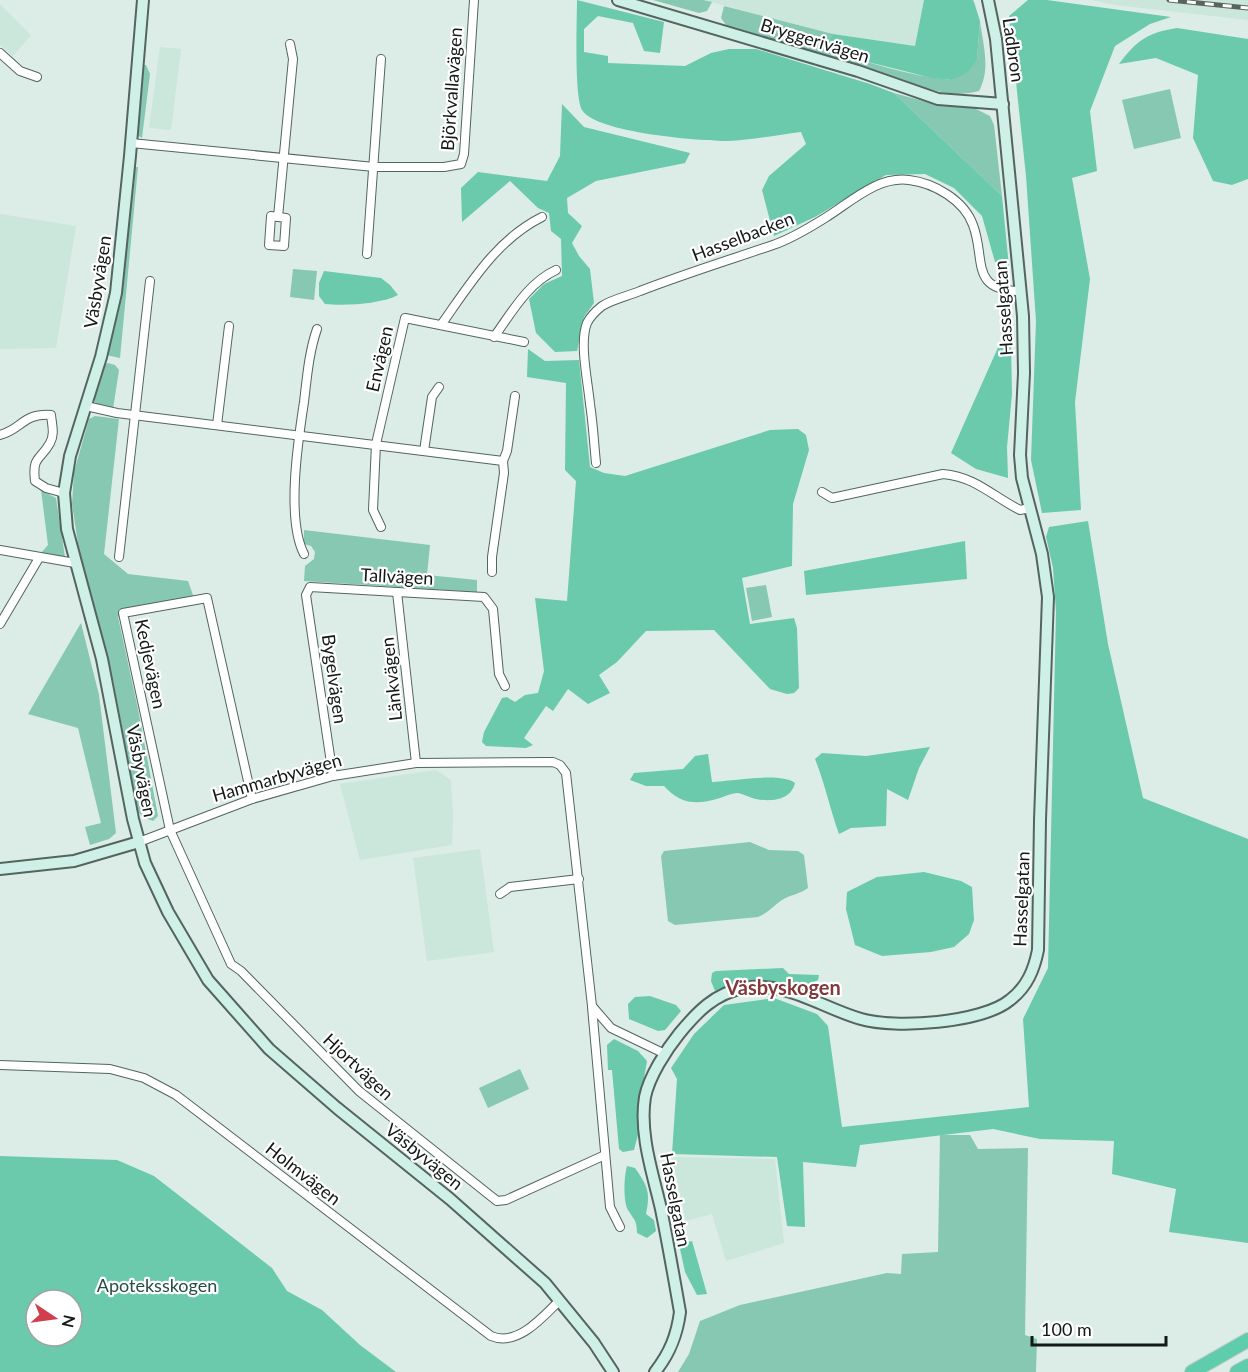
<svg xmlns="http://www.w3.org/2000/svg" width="1248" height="1372" viewBox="0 0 1248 1372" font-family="Lato,sans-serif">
<rect width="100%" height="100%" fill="#dbede6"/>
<g fill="#cbe6db">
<polygon points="703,0 924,0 915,46 833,34"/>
<polygon points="1091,0 1248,0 1248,20 1115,5"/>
<polygon points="0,4 31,35 13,56 0,45"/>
<polygon points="160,47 181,49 171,130 149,128"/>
<polygon points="0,214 76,226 56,348 0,349"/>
<polygon points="436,770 451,780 453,815 452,845 360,860 340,784"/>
<polygon points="480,849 494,952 427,961 413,858"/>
<polygon points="672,1157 775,1159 784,1243 726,1261 712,1214 686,1221"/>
</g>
<g fill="#86c8b1">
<polygon points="653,0 703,0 712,2 707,11 699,13"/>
<path d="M724,6L833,34L825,48C866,62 908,76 952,80L977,59L980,21C983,45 991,69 979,91C953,98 928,90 904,80L726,25L721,18Z"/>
<polygon points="142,65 146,65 150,74 142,138 137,135"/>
<polygon points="1170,89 1181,138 1134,149 1122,100"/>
<polygon points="894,93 941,106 974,108 990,116 994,125 1002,196"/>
<polygon points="135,167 138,167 120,358 106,355 116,321"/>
<polygon points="293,269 317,271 314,300 290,297"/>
<polygon points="108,363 115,365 119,370 113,409 96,406 94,398 103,365"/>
<polygon points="95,416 119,419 104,554 128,574 188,581 194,598 118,617 138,709 158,816 153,821 142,817 138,811 114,685 79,550 72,504 74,472 89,419"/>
<polygon points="41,490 56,498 65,557 41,553 48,545"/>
<polygon points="304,530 430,545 427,575 477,580 477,592 304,581 305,566 314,559 315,552 311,546 304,544"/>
<polygon points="766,585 772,617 752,621 746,588"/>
<polygon points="81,623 99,695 116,833 109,839 90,845 85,827 101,823 78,728 28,714"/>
<path d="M750,842L769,850L798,851L804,855L808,888C800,894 790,895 782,900C773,906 768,913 758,917L675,925L668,921L661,856L664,851Z"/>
<polygon points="520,1069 529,1089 488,1108 479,1088"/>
<polygon points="940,1135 970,1135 978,1149 1028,1148 1025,1335 1037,1339 1036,1372 678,1372 689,1354 700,1321 740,1305 887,1273 901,1274 902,1254 938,1252"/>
</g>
<g fill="#6acaab" fill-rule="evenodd">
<path d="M577,0L664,22L660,53L644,51L633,23L598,16L584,29V52L608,56V63L685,66L711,53L729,49H756L870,84L894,93L1002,196L1009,267L995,262L982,216L954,188L925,174L886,175L815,217L774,236L762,190L769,176L806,144L801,132C777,135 752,140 728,141C701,141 596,133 582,110C574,95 577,21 577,0Z"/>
<polygon points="924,0 973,0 974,2 980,21 977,59 968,72 952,80 932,78 864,61 824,48 833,34 915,46"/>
<polygon points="1028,0 1047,0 1171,17 1150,24 1115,46 1090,111 1097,171 1072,178 1090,279 1075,402 1081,510 1042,513 1031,460 1036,321 1026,176 1009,16"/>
<path d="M1177,28L1248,39V179L1232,185L1213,181L1193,138L1198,75L1156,58L1119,64C1137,40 1147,33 1177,28Z"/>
<polygon points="562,104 584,127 690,153 685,163 596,181 567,198 568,213 582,226 572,243 579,256 590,269 594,303 584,317 577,351 555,352 536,333 529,299 544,284 562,276 561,239 551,231 549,213 538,208 510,181 462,222 461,188 478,172 547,181 560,156"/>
<path d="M324,271L381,278L390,285L398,295C381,304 345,306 325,304L319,296V283Z"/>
<polygon points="1000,343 1011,343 1012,394 1007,447 1008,478 976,469 951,453"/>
<polygon points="528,349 545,361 579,360 590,467 604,473 625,476 770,430 798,429 806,435 809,450 793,504 792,566 742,578 750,624 794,618 797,628 799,688 794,693 787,694 770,689 714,630 646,631 617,662 599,675 610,693 588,704 568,689 553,711 546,706 524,738 533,745 526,748 486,746 482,742 484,732 502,698 507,697 515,702 525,695 538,693 544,671 535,598 567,601 576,481 565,470 566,383 527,377"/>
<polygon points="1088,521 1108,644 1143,798 1248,839 1248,1243 1169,1232 1176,1189 1112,1174 1114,1141 1040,1139 993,1129 860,1145 856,1167 803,1162 805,1227 787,1226 777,1157 672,1154 677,1079 671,1068 694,1034 724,1005 774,998 817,1014 828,1026 842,1127 1029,1107 1023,1019 1048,968 1056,612 1053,568 1046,537 1049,527"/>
<polygon points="965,541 967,579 806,595 804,571"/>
<path d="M930,747L919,768L908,800L887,789L886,826L851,828L839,834C830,809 825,784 815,759L822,753L866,756Z"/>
<path d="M708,754L712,782C731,781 781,772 795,783C791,800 772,802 756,799C750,798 744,794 738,793C733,793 725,796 720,798C697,805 681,805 664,786H646L630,780L634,773L683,769L695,756Z"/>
<polygon points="924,872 961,881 972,887 974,920 969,934 954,947 931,952 882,956 855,945 846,909 847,892 877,877"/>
<path d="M783,968L789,974L819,975L818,980L803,988C774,978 743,980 715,991L711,981L712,973L716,971Z"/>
<polygon points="650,996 676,1005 681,1011 665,1030 658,1031 629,1019 628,1004 635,997"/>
<polygon points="614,1039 638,1051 647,1061 640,1101 639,1131 634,1150 623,1152 619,1149 612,1070 608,1070 607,1045"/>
<path d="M0,1156L117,1160L154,1176L272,1268L287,1291L322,1310L360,1345L396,1372H0ZM36,1300H72V1336H36Z"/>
<path d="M627,1166L635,1168C647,1185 651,1192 646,1214L654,1220L656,1231L647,1238L637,1233C637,1220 634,1220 628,1210C623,1201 624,1176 627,1166Z"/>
<polygon points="692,1241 707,1294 697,1295 685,1272 679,1244"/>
</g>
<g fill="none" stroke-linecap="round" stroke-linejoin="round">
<g stroke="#54645e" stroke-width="10">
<g id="street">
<polyline points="0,53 20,71 37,77"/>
<polyline points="131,143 374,167 444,167 461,164 464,154 474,0"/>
<polygon points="271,216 286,218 284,246 269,245"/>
<polyline points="278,217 293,59 290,44"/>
<polyline points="367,254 381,59"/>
<path d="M441,325C470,284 496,240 542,217"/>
<path d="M494,337C512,312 528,283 556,270"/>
<polyline points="86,406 117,413 503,461 504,473 492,557 492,572"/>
<polyline points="217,425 229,326"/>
<path d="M0,435C22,429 23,413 51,415C52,425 55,434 50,443C40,461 32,456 35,481L46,488L64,493"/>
<polyline points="424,451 432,397 439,387"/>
<polyline points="503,461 507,451 515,396"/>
<path d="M596,463C594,443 593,423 590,404C588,382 579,343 587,323C590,317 597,310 602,306C613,299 628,296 640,291C684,274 729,260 773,245C791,239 809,228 825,218C851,202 877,176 909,180C934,183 964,200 973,225C986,259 969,291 1021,291"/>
<path d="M822,492L832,498L943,474C976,477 992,496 1020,510L1030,508"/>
<polyline points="381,527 373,510 376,444 405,318 524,342"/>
<polyline points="0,550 75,563"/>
<path d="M304,554C286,519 298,441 304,402C307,377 309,352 317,329"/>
<polyline points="119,557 150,281"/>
<polyline points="397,592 416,763"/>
<polyline points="0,624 39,558"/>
<polyline points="333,776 306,595 310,587 484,597 493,609 499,674 505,686"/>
<polyline points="252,799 207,598 123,613 170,830 231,964 241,971 359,1091 497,1201 506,1200 605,1155"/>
<polyline points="139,842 252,799 333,776 416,763 553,762 560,765 566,773 592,1006 611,1028 663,1053"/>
<polyline points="500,894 510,887 579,879"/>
<polyline points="592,1007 610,1207 620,1227"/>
<path d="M0,1065L110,1069L144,1078L176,1095L491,1336C517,1347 542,1318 559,1301"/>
</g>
</g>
<g stroke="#54645e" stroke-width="14">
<g id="secondary">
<polyline points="143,0 130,156 116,293 101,357 70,456 64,493 67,529 102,659 133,819 145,863 168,912 208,980 269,1049 337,1108 450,1199 545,1283 594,1343 613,1372"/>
<polyline points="618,0 858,71 938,99 1003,104"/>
<polyline points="0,869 74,861 139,842"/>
<path d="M655,1372C670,1353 677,1335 680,1312C674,1278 668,1243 661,1209C653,1174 639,1134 645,1097C649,1077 666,1050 679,1034C697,1012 715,993 744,988C785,980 822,1008 861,1019C895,1029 982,1023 1010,1000C1027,987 1034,970 1038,950L1040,820L1048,597L1042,554L1022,478L1020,455L1024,373L1023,316L996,39L988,0"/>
</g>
</g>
<g stroke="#cbcccc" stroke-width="16">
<g id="highway">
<polyline points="1192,1372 1248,1340"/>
<polyline points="1237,1372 1248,1366"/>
</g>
</g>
<use href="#street" stroke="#fff" stroke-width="8"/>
<use href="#secondary" stroke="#cff0e6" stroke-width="10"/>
<use href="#highway" stroke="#5fcdab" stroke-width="14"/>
<g stroke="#59645f" stroke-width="5">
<polyline id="rail" points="1169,0 1248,8"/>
</g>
<use href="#rail" stroke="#fff" stroke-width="3" stroke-dasharray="9" stroke-linecap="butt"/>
</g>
<g text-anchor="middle" stroke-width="4.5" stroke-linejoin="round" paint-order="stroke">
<g font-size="18" fill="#121916" stroke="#fff">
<text transform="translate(815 41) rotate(17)" y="6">Bryggerivägen</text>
<text transform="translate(1013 50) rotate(82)" y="6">Ladbron</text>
<text transform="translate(452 89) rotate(-86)" y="6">Björkvallavägen</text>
<text transform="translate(743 237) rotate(-21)" y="6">Hasselbacken</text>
<text transform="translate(98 282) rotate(-81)" y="6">Väsbyvägen</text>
<text transform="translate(1004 308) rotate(-94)" y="6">Hasselgatan</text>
<text transform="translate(380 359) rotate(-77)" y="6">Envägen</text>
<text transform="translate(397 577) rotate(3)" y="6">Tallvägen</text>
<text transform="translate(150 664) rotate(78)" y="6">Kedjevägen</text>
<text transform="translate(334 679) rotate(82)" y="6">Bygelvägen</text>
<text transform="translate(392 679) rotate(-96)" y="6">Länkvägen</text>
<text transform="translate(141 771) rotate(79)" y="6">Väsbyvägen</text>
<text transform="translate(277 778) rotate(-16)" y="6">Hammarbyvägen</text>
<text transform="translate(1022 899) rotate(-88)" y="6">Hasselgatan</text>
<text transform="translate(358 1067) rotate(43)" y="6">Hjortvägen</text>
<text transform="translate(424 1157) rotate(39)" y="6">Väsbyvägen</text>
<text transform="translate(303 1174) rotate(38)" y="6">Holmvägen</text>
<text transform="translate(675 1200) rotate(79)" y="6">Hasselgatan</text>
</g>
<g font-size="18" fill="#254f42" stroke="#fff">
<text x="157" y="1292">Apoteksskogen</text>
</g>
<g font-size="20" font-weight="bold" fill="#81393b" stroke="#fff">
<text x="783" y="995">Väsbyskogen</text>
</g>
</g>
<g transform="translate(54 1318) rotate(103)"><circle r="28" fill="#ffffff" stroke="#a0a3a2" stroke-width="1.5"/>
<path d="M0-4.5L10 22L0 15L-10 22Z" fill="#d03f4b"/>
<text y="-9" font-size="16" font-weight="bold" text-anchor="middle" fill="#121916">N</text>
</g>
<path d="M1032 1336v9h134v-9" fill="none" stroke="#121916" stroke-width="3"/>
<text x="1041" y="1336" font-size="18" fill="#121916" stroke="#ffffff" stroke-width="4.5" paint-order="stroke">100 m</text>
</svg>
